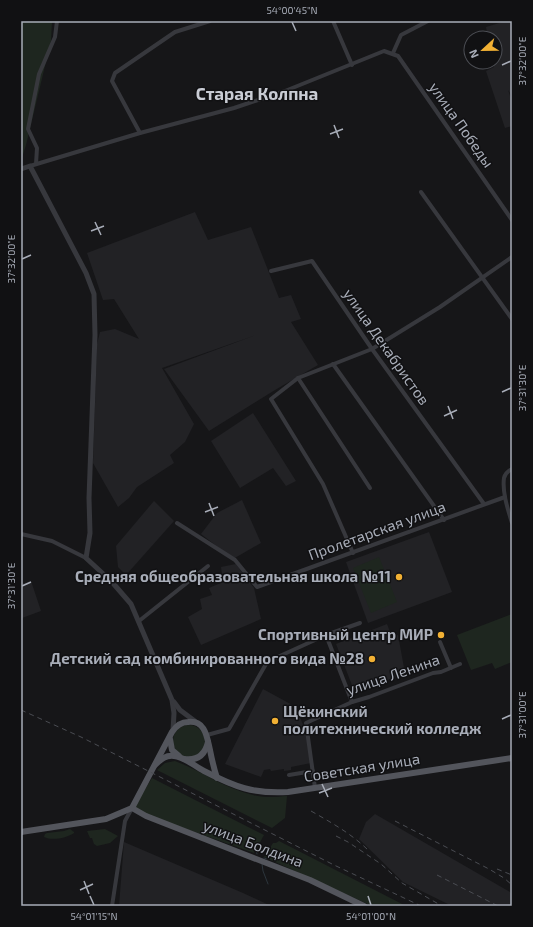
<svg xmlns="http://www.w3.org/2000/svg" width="533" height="927" viewBox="0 0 533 927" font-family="'Exo 2',sans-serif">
<rect width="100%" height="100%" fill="#161618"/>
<g fill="#222225">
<polygon points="506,21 512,21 512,96 508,90 512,101 512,126 505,128 486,71 494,67 493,62 495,62 495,38 488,38 486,27"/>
<polygon points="195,212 208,240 251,227 279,298 291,295 301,319 291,322 318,365 275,390 209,431 164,369 256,335 162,368 194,424 185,442 170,455 174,463 137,487 129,498 118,507 93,463 97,344 100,332 115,329 139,339 114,299 103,300 87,253"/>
<polygon points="253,413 296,481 286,486 273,468 240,488 211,441"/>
<polygon points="242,500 261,543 233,559 201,534 217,513"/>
<polygon points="154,501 174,521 126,575 118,567 116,546"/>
<polygon points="429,532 452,592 368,623 346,562"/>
<polygon points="236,564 254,588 261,619 201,645 188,617 202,609 200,599 212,595 209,588 223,582 221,567"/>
<polygon points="31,581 41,611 22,618 21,584"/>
<polygon points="387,624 392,637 398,635 405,673 355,693 336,644"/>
<polygon points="263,689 296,707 307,735 311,763 291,767 291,770 284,771 284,769 271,771 270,769 264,770 261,777 225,764"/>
<polygon points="375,814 510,892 512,895 512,906 452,906 403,882 359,839 366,822"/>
<polygon points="124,842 243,893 271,906 119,906"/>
</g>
<g fill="#1e261f">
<polygon points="21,21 52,21 51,41 26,145 21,161"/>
<polygon points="379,557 397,602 371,613 353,568"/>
<polygon points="512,614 512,662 495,669 492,663 471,670 457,635"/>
<circle cx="189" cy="741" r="16"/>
<path d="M175,761C201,771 226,789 253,795C263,798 276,797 287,796L285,818L272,828L157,770L165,763Z"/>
<polygon points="152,778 264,835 254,853 147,815 134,807"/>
<path d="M70,829L74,832V833C67,838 52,841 44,837L45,834L47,833L64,831Z"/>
<polygon points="105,829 118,836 110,843 97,846 94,844 92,838 90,838 87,831"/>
<polygon points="279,841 406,906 372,906 264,857 273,843 276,843"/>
</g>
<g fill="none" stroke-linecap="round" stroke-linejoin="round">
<g stroke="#2c353c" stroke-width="1">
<polyline points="256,849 257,854"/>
<polyline points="264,858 267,859"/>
<polyline points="262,864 263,871 268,884"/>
</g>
<g stroke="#37383d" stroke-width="4">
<polyline points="333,21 352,65"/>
<polyline points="393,53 401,35 428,21"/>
<polyline points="140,133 112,81 115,73 175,32 210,21"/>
<polyline points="36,164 37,148 28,129 39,74 55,37 57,21"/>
<polyline points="30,166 140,133 234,108 285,91 384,51 398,56 512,220"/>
<polyline points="421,192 512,319"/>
<polyline points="271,271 312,261 372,349 484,504"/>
<polyline points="333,364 444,520"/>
<polyline points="298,378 370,488"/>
<path d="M512,469C508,471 505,474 504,478C502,492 508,510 512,523"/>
<polyline points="177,523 235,560 257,587 505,497"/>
<polyline points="21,534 52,541 86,558"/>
<polyline points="353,553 323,484 271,399 298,378 372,349 440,307 512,257"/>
<polyline points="139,621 208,566"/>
<polyline points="326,635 360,623"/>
<polyline points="440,642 451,668"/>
<polyline points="207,735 229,729 266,664 271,660 326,635 352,702"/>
<polyline points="289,775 313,771"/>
<polyline points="315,788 306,723 352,702 369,697 433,673 441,672 460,664"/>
<polyline points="112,906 125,821 132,808"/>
</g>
<g stroke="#37383d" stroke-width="5">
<polyline points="21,169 30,166 86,273 94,294 95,335 89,498 90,533 86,558 112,582 131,604 172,700 174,713 173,731"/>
<polyline points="174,702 180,710 196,722"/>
</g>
<g stroke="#53555c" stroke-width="6">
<polyline points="170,739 172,750 179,756"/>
<path d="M184,759C197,761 205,755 208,742"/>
<path d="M155,765C161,759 166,755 174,756C185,757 194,766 204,771C235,787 253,794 288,792L512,758"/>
<polyline points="132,808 146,816 310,880 364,906"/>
<path d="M21,832L106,819L132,808L172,732C176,726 181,722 188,722C206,720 207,738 210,750C212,760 214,769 217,778"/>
</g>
<g stroke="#4a4c52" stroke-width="1" stroke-dasharray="5 4" stroke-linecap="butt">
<polyline points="21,710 81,737 334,865 421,906"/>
<path d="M311,811C332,823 352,834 369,851"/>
<polyline points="395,821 489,869 504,878 512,885"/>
<polyline points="336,836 348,842 381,864 402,883 442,906"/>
<polyline points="497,869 512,875"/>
<polyline points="437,875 498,906"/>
</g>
</g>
<path fill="none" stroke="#a8adb8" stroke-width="1.5" d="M292,22L296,31M502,65L511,61M334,125L339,138M330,134L343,129M95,222L101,235M91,231L104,226M22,259L31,255M502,392L511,388M448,406L453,419M444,416L457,410M209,503L214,516M205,512L218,507M22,586L31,582M502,719L511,715M322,784L328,797M319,793L332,788M84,881L89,894M80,890L93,884M90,896L94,905M368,896L371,905"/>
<g fill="#f2b134" stroke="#111113" stroke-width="1.5">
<circle cx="399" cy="577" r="4"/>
<circle cx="441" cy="635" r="4"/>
<circle cx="372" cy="659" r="4"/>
<circle cx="275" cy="721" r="4"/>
</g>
<g text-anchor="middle" stroke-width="3" stroke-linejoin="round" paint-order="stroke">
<g font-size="15" fill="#a8adb8" stroke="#111113">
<text transform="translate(461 125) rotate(55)" y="5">улица Победы</text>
<text transform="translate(386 347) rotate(55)" y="5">улица Декабристов</text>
<text transform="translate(377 531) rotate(-20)" y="5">Пролетарская улица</text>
<text transform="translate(393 675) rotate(-19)" y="5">улица Ленина</text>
<text transform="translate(362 768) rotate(-9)" y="5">Советская улица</text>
<text transform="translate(253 844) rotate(21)" y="5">улица Болдина</text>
</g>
<g font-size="15" font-weight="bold" fill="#a8adb8" stroke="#111113" text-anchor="end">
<text x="391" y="582">Средняя общеобразовательная школа №11</text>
<text x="433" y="640">Спортивный центр МИР</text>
<text x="364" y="664">Детский сад комбинированного вида №28</text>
<text x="283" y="717" text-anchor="start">Щёкинский<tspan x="283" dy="17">политехнический колледж</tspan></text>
</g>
<g font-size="17" font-weight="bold" fill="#c9ccd4" stroke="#111113">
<text x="257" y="100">Старая Колпна</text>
</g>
</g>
<rect width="533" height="927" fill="none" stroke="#111113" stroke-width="44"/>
<g transform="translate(483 50) rotate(248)"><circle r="19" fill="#111113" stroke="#4d4f55"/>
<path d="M0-3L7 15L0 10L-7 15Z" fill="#f2b134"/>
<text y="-6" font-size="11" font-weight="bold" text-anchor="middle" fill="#a8adb8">N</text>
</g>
<rect x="22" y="22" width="489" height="883" fill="none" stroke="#a8adb8" stroke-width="1.5"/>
<g font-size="10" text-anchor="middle" fill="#a8adb8">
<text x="292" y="14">54°00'45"N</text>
<text transform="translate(522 61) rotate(-90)" y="4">37°32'00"E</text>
<text transform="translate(11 259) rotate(-90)" y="4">37°32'00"E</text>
<text transform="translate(522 388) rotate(-90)" y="4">37°31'30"E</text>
<text transform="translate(11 586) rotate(-90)" y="4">37°31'30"E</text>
<text transform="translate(522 715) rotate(-90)" y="4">37°31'00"E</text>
<text x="94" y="920">54°01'15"N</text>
<text x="371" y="920">54°01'00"N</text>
</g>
</svg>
